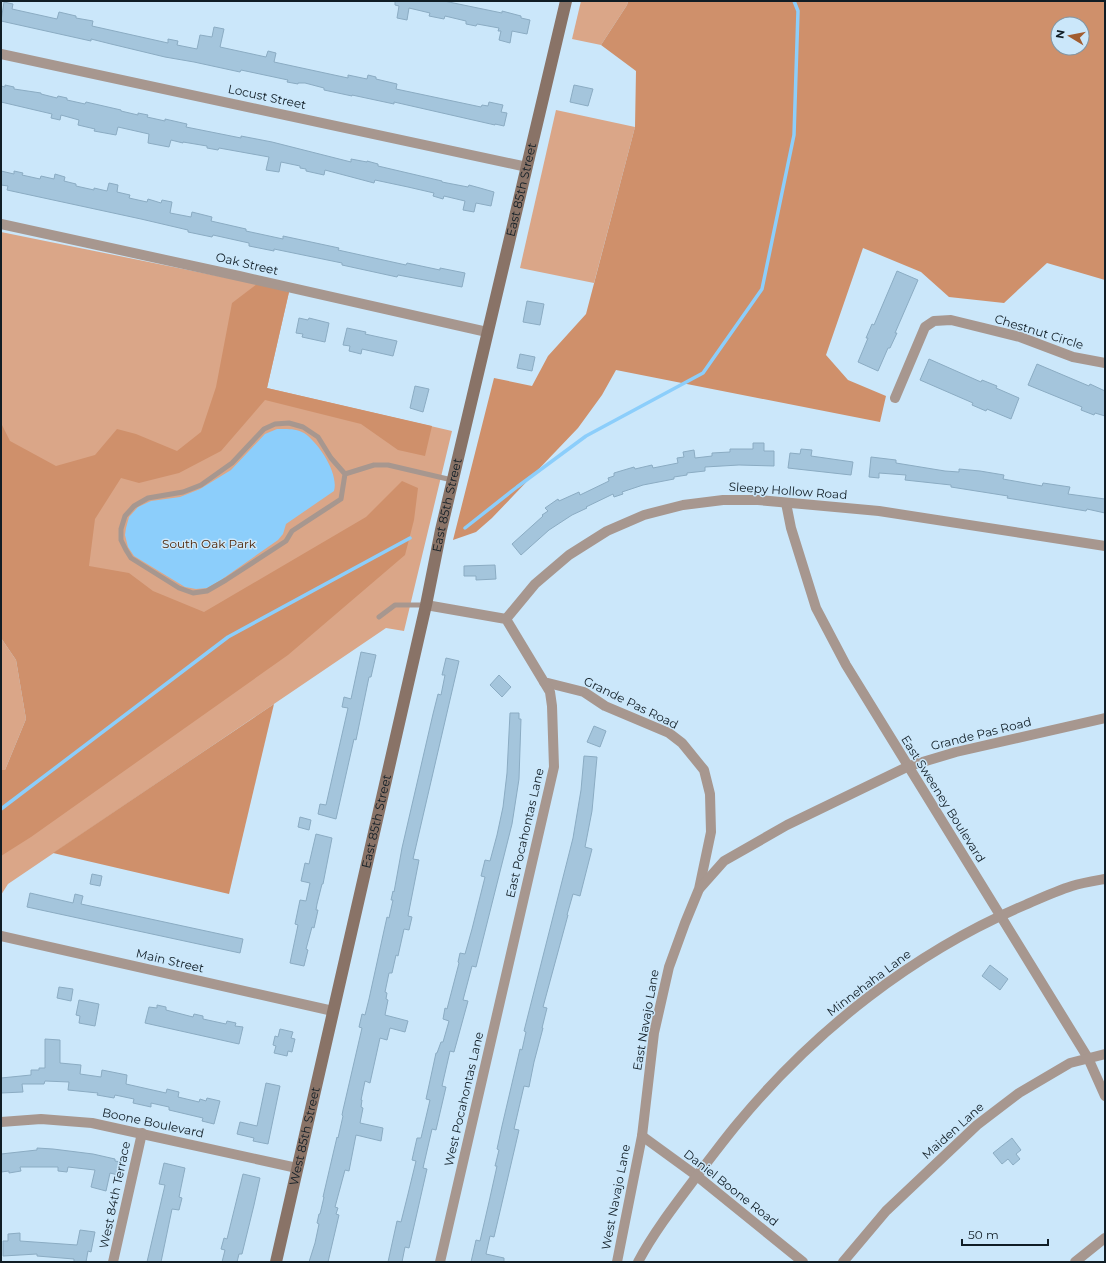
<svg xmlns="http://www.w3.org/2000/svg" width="1106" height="1263" viewBox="0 0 1106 1263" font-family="Montserrat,sans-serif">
<rect width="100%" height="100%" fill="#cbe7fa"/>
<g fill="#daa688">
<polygon points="581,1 628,1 627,5 601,45 572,39"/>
<polygon points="556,110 635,127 594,283 520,268"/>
<polygon points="1,232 257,284 289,292 267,388 452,431 404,631 386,628 8,884 1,895 1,847 56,613 1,599"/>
<polygon points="1,638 16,660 26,719 5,770 1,770"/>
</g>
<g fill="#cf906b" fill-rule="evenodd">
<path d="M628,1H1105V280L1047,263L1004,303L949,297L921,272L863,248L826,355L848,380L886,396L880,422L616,370L602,395L578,428L492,518L476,532L453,540L494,378L532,386L548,356L586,314L635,127L636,71L601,45L627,5ZM1058,24H1082V48H1058Z"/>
<polygon points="257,284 289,292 267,388 432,426 425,456 398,450 361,424 265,400 221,451 179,473 139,483 121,478 95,519 89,566 129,573 153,591 204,612 366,517 402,481 418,488 414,520 405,555 288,655 31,837 1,856 1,770 5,770 26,719 16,660 1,638 1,423 10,441 56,466 95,455 117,429 136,434 177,451 201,432 216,387 232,303"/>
<polygon points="274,704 229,894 53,853"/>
</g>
<path fill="#8ccefb" d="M277,429C285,429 296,428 304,433C319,443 339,474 334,491L286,524L283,534L278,540L221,580L207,588L196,589L185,587L134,556L128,547L125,535L126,528L129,517L138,507L151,501L180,497L200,489L231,470L265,434Z"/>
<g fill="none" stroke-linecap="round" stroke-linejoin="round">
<g stroke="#8ccefb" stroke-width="3.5">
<polyline points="465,528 517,487 586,436 703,373 762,289 794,135 798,11 794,1"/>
<polyline points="1,809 228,637 410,538"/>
</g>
</g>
<g fill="#a4c5dc" stroke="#8bacc3">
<polygon points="395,1 444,1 502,13 502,11 521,16 521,18 530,20 527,34 512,31 510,43 499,40 501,31 498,31 499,28 477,24 476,26 466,24 466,21 445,16 444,19 429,16 430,13 409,8 407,20 397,18 399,6 395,5"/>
<polygon points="4,2 13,4 12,9 57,19 59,12 76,16 76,18 93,21 92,26 168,43 168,39 178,41 177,45 197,49 200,35 212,37 214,27 224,29 220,47 266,57 268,51 276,53 274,62 348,78 348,75 367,79 368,75 376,77 376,79 397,84 396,89 481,107 482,105 488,106 489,102 503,105 501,112 507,113 504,126 495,124 495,125 394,102 394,104 352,95 352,96 324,90 324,88 305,83 298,83 298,84 287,82 288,80 241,70 240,72 194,62 165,57 111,44 91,39 91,41 1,21"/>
<polygon points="5,85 14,87 14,89 41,93 41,94 57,98 58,96 67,98 67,100 85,104 86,102 121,110 121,111 138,115 138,113 148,115 147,117 165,121 165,119 187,124 186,127 241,138 241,136 272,142 351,162 351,159 367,162 367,161 378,164 378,166 442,181 442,182 468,187 469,185 480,188 494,192 491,206 476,203 474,212 463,210 465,201 444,196 443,199 433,196 434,193 408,187 375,180 374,183 325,170 324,175 306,171 306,169 300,168 300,166 281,162 279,172 266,170 269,157 219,148 218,150 207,148 207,146 183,142 183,143 171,140 169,147 148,143 149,134 118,127 116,135 94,131 95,129 78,125 79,120 61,115 60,120 51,118 52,114 1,102 1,86 5,87"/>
<polygon points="574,85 593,89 588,106 570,102"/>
<polygon points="1,171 14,174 14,171 23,173 22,175 40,179 41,176 54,179 55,174 65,177 64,181 76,184 76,186 94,190 94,188 107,191 109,183 118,185 117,192 130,195 129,198 147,202 148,199 161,203 162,200 172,202 170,213 191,217 192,212 212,217 211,221 246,229 246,231 283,239 283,236 339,248 338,250 406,265 407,263 440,270 440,268 465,273 462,287 398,275 397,277 342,265 342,263 274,249 274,251 249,246 249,243 213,235 212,237 188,232 188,230 141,219 7,190 8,186 1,185"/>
<polygon points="897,271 918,280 895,333 897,333 890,348 888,348 878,371 858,362 868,338 866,338 872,324 874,325"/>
<polygon points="527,301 544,304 540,325 523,322"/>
<polygon points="299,318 308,320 309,318 329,323 325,342 302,337 303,334 296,333"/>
<polygon points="347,328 366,332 365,334 397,341 393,356 362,349 361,354 349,351 350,346 343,345"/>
<polygon points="520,354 535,357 532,371 517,368"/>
<polygon points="929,359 981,382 982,380 997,386 996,388 1019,398 1011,419 987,409 986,411 972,405 973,403 920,380"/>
<polygon points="1037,364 1089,386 1090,384 1105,391 1105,416 1095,413 1094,415 1081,410 1082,407 1028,385"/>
<polygon points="415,386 429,389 423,412 410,408"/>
<polygon points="753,443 764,443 764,451 774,451 774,466 739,465 705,467 705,471 687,473 687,475 674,477 674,479 643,485 622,492 623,494 614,497 613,494 586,507 587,508 572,515 549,530 521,555 512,544 543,516 542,515 548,511 545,508 558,499 559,501 579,492 580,495 609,481 608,478 614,476 614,473 634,467 635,469 652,465 653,468 678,463 677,458 684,457 683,452 694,450 695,458 712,456 712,453 730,452 730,449 753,449"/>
<polygon points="801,449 812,450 811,456 853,462 851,475 788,468 790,453 800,454"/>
<polygon points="871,457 896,460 896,463 945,471 959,472 959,469 980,471 1004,475 1003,479 1042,486 1043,483 1070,487 1068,494 1105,499 1105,513 1087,509 1086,511 1007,498 1008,496 951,487 951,485 905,480 906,475 879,473 879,478 869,477"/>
<polygon points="495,565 496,579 476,580 476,576 464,576 464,566"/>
<polygon points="361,652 376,655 371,677 369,677 356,740 354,739 336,819 318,814 320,804 326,805 348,708 342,707 344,697 351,699"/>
<polygon points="446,658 459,661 413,859 419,860 408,916 412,917 409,930 404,929 398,956 396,955 392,973 389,973 385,992 387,993 386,999 388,1000 385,1015 408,1021 405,1032 390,1028 387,1040 380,1038 370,1083 365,1081 361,1100 362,1100 361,1107 363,1108 360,1123 383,1128 381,1141 356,1135 349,1171 345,1170 335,1207 338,1208 336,1214 339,1215 328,1262 309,1262 315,1243 319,1224 317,1223 319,1214 320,1214 324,1197 323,1197 337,1137 338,1138 343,1116 342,1115 343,1110 362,1028 359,1027 362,1014 365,1015 369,999 385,926 387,917 389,918 393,900 391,900 393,891 394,892 402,848 433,714 438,694 441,695 445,675 442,675"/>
<polygon points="499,675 511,687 502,697 490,685"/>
<polygon points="510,713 519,713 519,719 521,719 519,779 512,824 476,967 472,966 463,1000 468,1001 454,1052 450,1051 442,1086 446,1087 436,1130 432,1129 423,1168 427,1169 409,1248 405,1247 402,1262 388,1262 397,1221 401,1222 408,1194 416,1161 412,1160 417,1138 421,1138 430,1100 426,1099 436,1053 437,1053 441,1042 443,1042 449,1021 443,1019 445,1008 447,1009 459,963 458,962 460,953 465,954 472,929 485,877 481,876 485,860 490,861 497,835 503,807 507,773"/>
<polygon points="594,726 606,731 600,747 587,742"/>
<polygon points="584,756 597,757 592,811 585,847 592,849 580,896 573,894 567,915 568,915 543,1007 547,1008 542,1028 543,1028 534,1062 529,1087 524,1086 514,1129 519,1130 494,1237 490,1236 486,1254 504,1258 504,1262 471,1262 476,1240 480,1241 489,1202 497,1166 495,1166 499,1150 497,1149 502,1126 520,1049 522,1050 526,1032 524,1031 573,838 581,790"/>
<polygon points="300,817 311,820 309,830 298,827"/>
<polygon points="316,834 332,838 323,884 322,884 317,904 316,910 318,910 314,928 312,927 306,949 308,950 304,966 290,963 298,925 295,924 300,900 306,901 310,883 301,881 305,863 309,864"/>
<polygon points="92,874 102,876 100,886 90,884"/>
<polygon points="30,893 73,903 75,894 83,896 81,904 243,939 240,953 27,907"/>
<polygon points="990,965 1008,979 1000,990 982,976"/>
<polygon points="59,987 73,989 71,1001 57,998"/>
<polygon points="79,1000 99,1004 95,1026 79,1023 80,1016 76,1015"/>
<polygon points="157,1005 166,1007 166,1010 193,1017 194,1014 203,1016 203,1019 226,1024 227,1021 236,1023 235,1026 243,1027 239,1044 145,1023 149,1007 157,1008"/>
<polygon points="280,1029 293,1032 291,1038 295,1039 292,1052 288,1051 287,1056 274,1053 276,1046 273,1045 275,1036 278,1037"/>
<polygon points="45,1039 60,1040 60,1063 81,1065 80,1074 101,1077 102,1070 127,1075 126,1084 166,1093 167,1089 179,1092 178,1097 199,1102 200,1099 206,1101 207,1098 220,1101 214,1124 202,1121 203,1118 169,1110 169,1107 151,1103 151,1107 133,1103 134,1099 115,1095 114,1098 97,1095 98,1093 68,1090 69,1082 45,1081 44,1084 22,1084 23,1092 1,1093 1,1078 31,1075 31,1070 39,1070 39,1068 45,1068"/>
<polygon points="266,1083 280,1086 268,1144 253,1141 254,1138 237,1134 240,1122 257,1126"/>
<polygon points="1012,1138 1021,1150 1016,1154 1020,1159 1013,1165 1008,1159 1002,1164 993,1153"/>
<polygon points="37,1148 53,1149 93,1154 115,1159 115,1161 121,1162 118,1175 110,1173 106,1191 91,1187 95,1170 68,1167 67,1172 58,1171 58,1167 20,1167 21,1171 9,1173 9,1171 1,1172 1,1154 37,1150"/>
<polygon points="164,1163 185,1168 179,1197 182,1198 179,1210 172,1209 161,1262 147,1262 165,1185 159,1184"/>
<polygon points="243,1174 260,1178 254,1205 242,1254 239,1254 237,1262 222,1262 225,1250 221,1249 224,1238 227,1239"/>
<polygon points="80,1230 95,1232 91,1252 88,1251 86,1262 74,1262 74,1259 37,1256 37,1254 3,1256 3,1241 8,1241 8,1234 20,1233 20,1241 77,1245"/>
</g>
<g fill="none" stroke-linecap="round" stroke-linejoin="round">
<g stroke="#a7978f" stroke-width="5">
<polyline points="345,474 331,458 318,437 303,427 289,423 275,424 264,429 232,463 201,485 183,492 148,498 134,506 125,516 121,529 121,540 126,550 131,558 179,588 193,593 207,591 226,580 286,541 292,531 341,499 345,474 374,465 388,465 452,480"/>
<polyline points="379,617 395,605 426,605"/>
</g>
<g stroke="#a7978f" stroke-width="10">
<polyline points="1,54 527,167"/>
<polyline points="1,224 239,276 487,332"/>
<polyline points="895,398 925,327 934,321 951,320 1020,337 1073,357 1105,363"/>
<polyline points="786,503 791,528 816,608 846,665 1088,1058 1105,1096"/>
<polyline points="426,605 506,619 544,682 584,692 605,706 669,733 682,743 704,770 710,794 711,832 699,889 685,923 669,967 654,1033 642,1136 617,1262"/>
<polyline points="506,619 535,584 569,555 607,531 644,515 683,505 723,500 758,500 879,511 1105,546"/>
<polyline points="700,888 724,861 787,825 909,766 956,752 1105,718"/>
<polyline points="1,936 333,1011"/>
<polyline points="1,1122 41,1119 92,1123 297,1168"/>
<polyline points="642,1136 697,1176 803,1262"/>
<polyline points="113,1262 142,1133"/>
<polyline points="440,1262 554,767 552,706 550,692 544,682"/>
<path d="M638,1262C656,1228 682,1196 705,1165C716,1151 727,1136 738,1123C815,1030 914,952 1025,905C1041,898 1056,891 1072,886C1082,883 1094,881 1105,879"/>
<polyline points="843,1262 886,1211 977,1125 1019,1093 1070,1063 1105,1054"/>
<polyline points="1075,1262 1105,1238"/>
</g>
<path stroke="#897367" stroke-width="12" id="s1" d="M276,1262L426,605L441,530L566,1"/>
</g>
<g text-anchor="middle" stroke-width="3" stroke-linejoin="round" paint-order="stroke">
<g font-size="12" fill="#101d25" stroke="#cbe7fa">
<text transform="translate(267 97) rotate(12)" y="4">Locust Street</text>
<text dy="4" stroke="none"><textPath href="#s1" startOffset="1100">East 85th Street</textPath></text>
<text transform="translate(247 264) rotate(13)" y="4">Oak Street</text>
<text transform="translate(1039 332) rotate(17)" y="4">Chestnut Circle</text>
<text transform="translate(788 491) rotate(4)" y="4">Sleepy Hollow Road</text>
<text dy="4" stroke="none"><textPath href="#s1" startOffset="776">East 85th Street</textPath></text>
<text transform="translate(631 703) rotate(26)" y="4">Grande Pas Road</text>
<text transform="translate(981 734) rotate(-14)" y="4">Grande Pas Road</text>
<text transform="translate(943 799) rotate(58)" y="4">East Sweeney Boulevard</text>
<text dy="4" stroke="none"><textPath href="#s1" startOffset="452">East 85th Street</textPath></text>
<text transform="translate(525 833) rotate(-77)" y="4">East Pocahontas Lane</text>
<text transform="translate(170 961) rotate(13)" y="4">Main Street</text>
<text transform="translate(869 983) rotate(-37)" y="4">Minnehaha Lane</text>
<text transform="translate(646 1020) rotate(-80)" y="4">East Navajo Lane</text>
<text transform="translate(464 1099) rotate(-77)" y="4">West Pocahontas Lane</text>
<text transform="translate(153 1123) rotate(12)" y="4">Boone Boulevard</text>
<text transform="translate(953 1131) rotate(-42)" y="4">Maiden Lane</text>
<text dy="4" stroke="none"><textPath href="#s1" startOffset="129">West 85th Street</textPath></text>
<text transform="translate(731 1188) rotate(38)" y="4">Daniel Boone Road</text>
<text transform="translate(115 1195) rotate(-78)" y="4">West 84th Terrace</text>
<text transform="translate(616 1197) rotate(-79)" y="4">West Navajo Lane</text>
</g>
<g font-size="12" fill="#4e2508" stroke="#cbe7fa">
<text x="209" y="548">South Oak Park</text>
</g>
</g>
<rect width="1106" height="1263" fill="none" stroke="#101d25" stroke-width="4"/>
<g transform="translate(1070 36) rotate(280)"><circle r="19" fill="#cbe7fa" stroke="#8096a5"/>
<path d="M0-3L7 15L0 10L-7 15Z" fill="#a25d30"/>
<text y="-6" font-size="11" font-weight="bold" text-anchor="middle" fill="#101d25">N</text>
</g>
<path d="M962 1239v6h86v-6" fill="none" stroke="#101d25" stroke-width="2"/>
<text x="968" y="1239" font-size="12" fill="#101d25" stroke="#cbe7fa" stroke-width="3" paint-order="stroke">50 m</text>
</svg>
